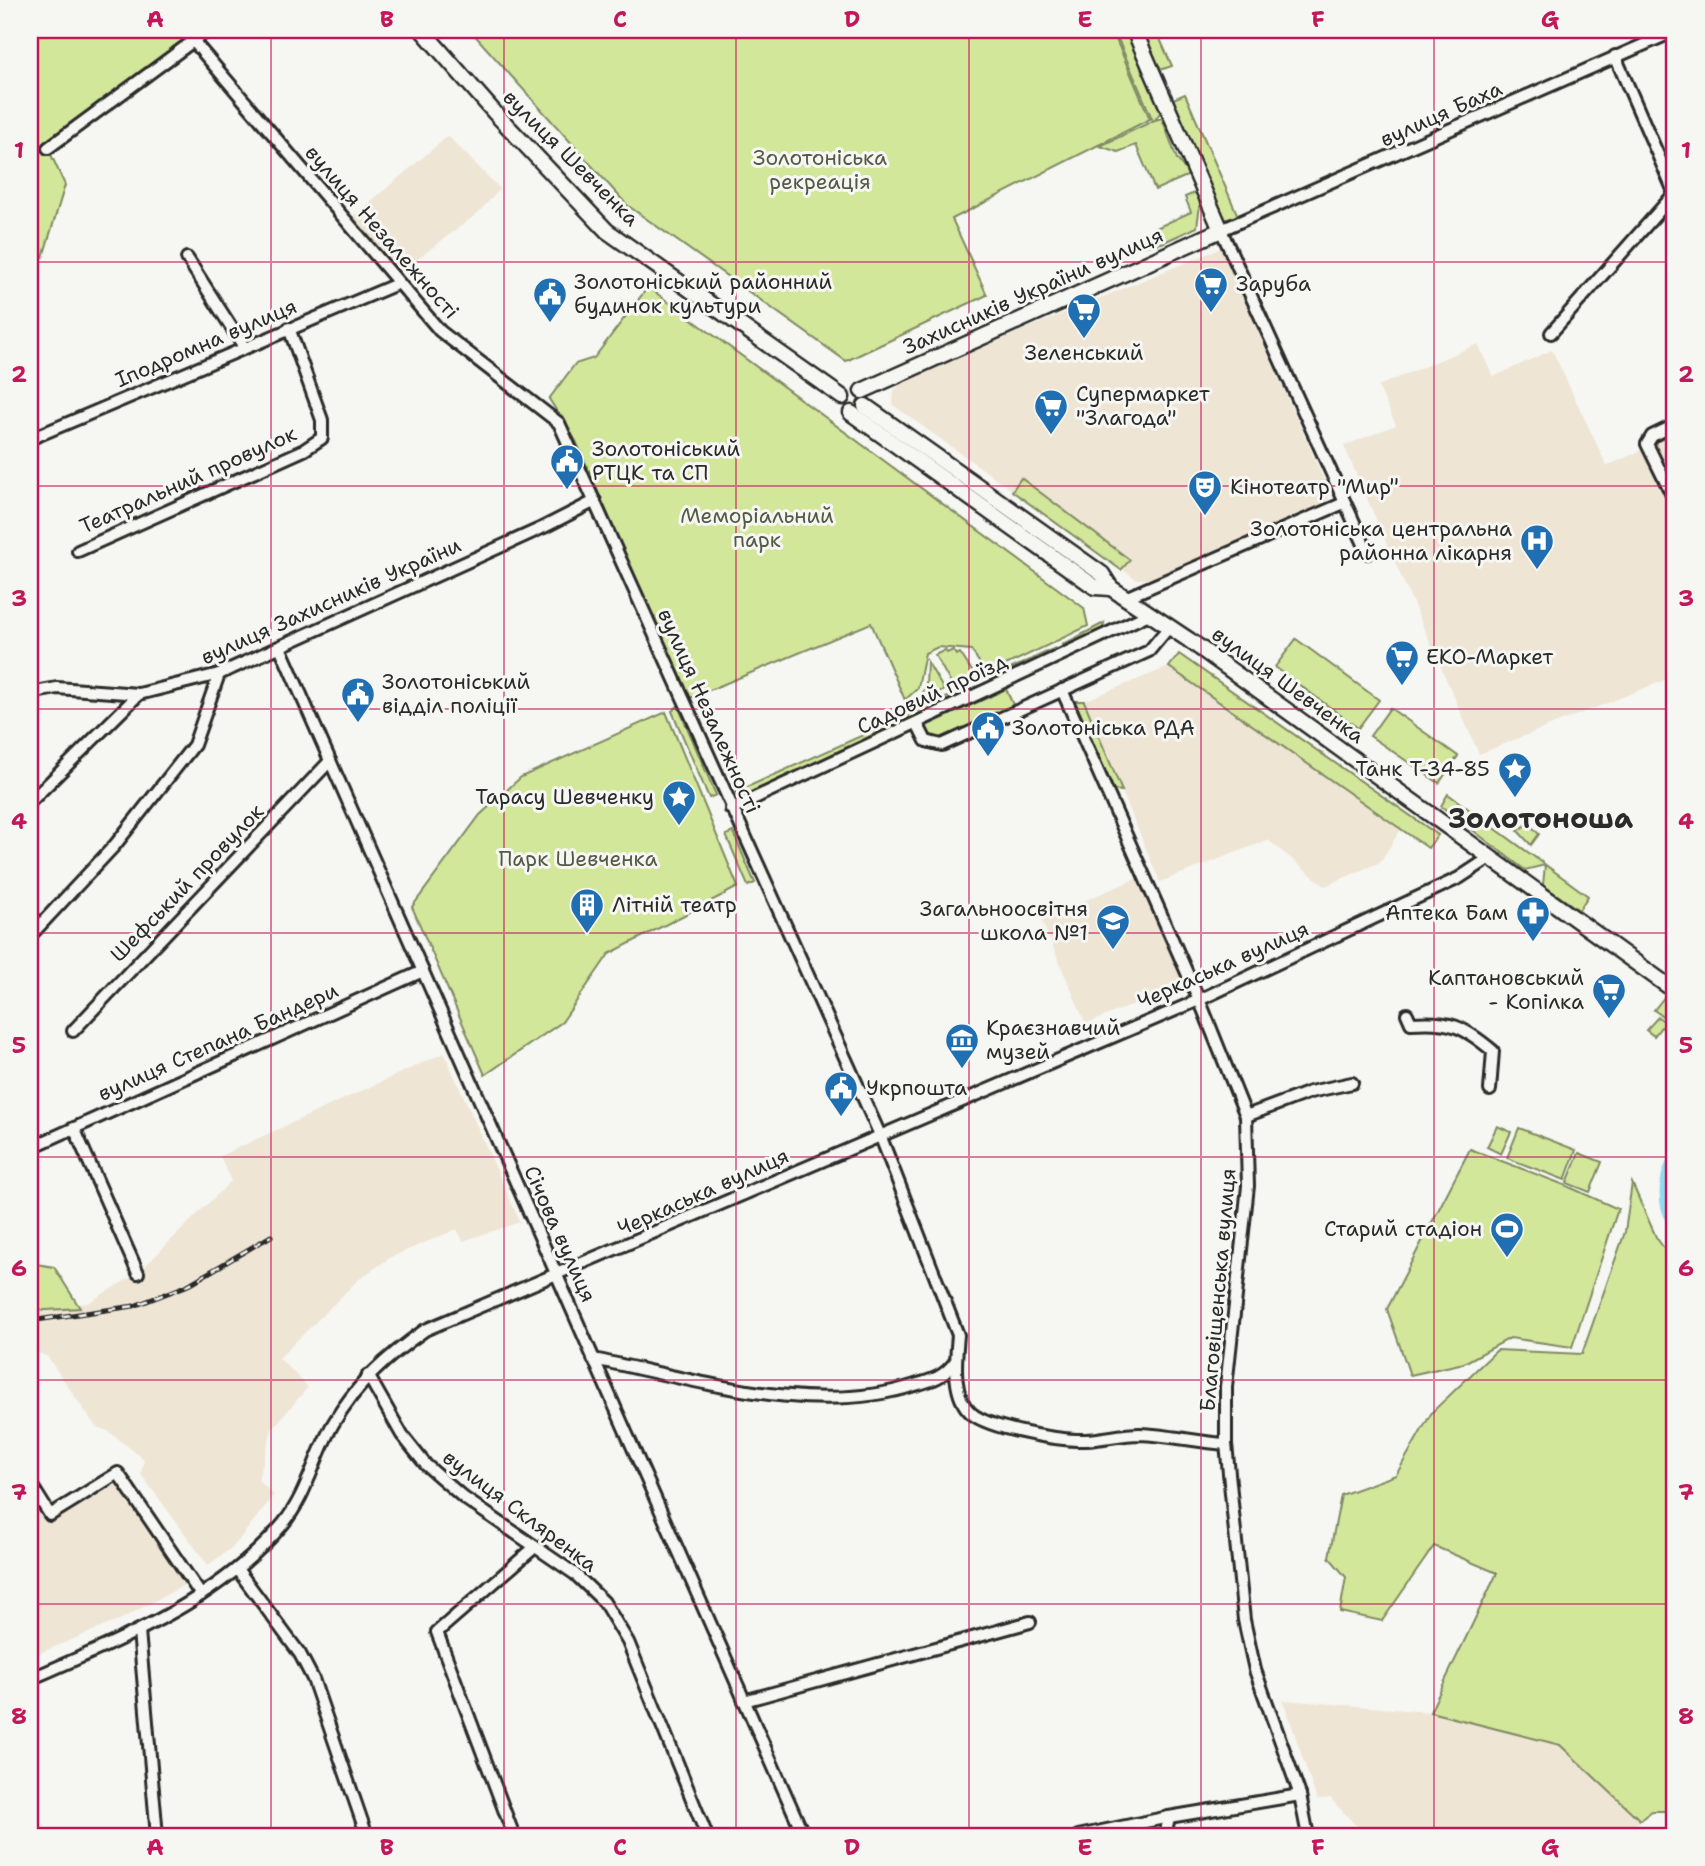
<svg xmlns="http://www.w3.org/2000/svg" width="1705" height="1866" viewBox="0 0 1705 1866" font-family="'Shantell Sans',sans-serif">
<rect width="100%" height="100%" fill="#f6f6f2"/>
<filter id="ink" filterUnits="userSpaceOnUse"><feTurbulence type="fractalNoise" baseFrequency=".0143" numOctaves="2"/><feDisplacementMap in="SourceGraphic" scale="14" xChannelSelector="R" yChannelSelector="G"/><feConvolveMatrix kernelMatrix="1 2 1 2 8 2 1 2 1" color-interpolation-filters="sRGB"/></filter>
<g filter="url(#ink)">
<g fill="#eee5d4">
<polygon points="448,136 500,189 478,213 396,275 349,220"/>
<polygon points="1221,248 1328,489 1329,497 1324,506 1152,579 1136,579 893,405 894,390 907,378"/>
<polygon points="1478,344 1493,377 1552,350 1607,466 1675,435 1675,676 1479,754 1344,446 1396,425 1378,386"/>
<polygon points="1169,667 1401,829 1380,862 1325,886 1268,840 1160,882 1084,701"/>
<polygon points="1138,878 1185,983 1086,1024 1041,919"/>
<polygon points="444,1053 520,1222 463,1241 457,1229 391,1257 358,1280 279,1358 308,1387 272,1429 258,1480 274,1495 234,1546 208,1565 141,1474 144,1459 108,1431 96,1427 47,1356 30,1350 30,1310 88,1303 138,1273 231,1181 220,1156"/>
<polygon points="118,1473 190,1582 117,1621 30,1657 30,1483 50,1514"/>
<polygon points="1283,1700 1430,1712 1560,1745 1640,1820 1630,1836 1366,1836 1330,1798 1317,1800"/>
</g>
<g fill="#d3e79b" stroke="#7f8963" stroke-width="2">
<polygon points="30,30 184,30 196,42 48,148 65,185 43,257 30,262"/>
<polygon points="470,30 1112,30 1150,119 952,219 987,295 846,361 627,205"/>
<polygon points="1114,30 1128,30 1162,110 1155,120 1162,118 1177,159 1189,175 1155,190 1136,145 1118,152 1100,146 1153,121"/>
<polygon points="1142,30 1156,30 1172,66 1160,70"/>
<polygon points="1185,94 1238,216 1225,220 1222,214 1173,99"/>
<polygon points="1197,192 1200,205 1197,227 1162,243 1131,248 1128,241 1191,212 1185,197"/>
<polygon points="648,287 1084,608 1088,626 987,674 971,650 938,647 925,653 918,688 905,700 871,623 688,699 576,441 549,399 575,364 594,358"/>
<polygon points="1021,478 1130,560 1121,570 1012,491"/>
<polygon points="1104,623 1101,636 1066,653 1062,645"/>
<polygon points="1296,639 1379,700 1358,728 1275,667"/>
<polygon points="1055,648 1059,656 997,685 993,677"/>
<polygon points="945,650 947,653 953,650 956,655 960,653 976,677 954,689 935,655"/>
<polygon points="1179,654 1438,835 1428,848 1169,667"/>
<polygon points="927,661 944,690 917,705 926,685"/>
<polygon points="1006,689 1014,707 943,739 932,739 926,726"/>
<polygon points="950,696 953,702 739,798 736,792"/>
<polygon points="1075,701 1084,701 1122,791 1114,790"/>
<polygon points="678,706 716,795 709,798 672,711"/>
<polygon points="1390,708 1458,756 1439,783 1370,736"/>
<polygon points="666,712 738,887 609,954 562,1022 485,1075 412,907 480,815 521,777"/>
<polygon points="1448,794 1588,896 1579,910 1543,885 1545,865 1525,870 1441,806"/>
<polygon points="1528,823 1539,834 1531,845 1518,831"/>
<polygon points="733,832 755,883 748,886 726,835"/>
<polygon points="1666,995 1675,1002 1675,1025 1654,1010"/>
<polygon points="1658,1017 1671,1026 1665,1029 1661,1027 1654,1036 1646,1030"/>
<polygon points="1497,1126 1511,1132 1501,1154 1487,1147"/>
<polygon points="1519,1128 1576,1150 1565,1180 1507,1158"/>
<polygon points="1470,1149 1567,1186 1618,1209 1572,1347 1510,1338 1464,1363 1410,1375 1387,1309"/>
<polygon points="1579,1153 1602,1162 1590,1192 1567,1183"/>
<polygon points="1632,1183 1656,1237 1675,1264 1675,1811 1652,1811 1640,1820 1560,1745 1430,1712 1497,1573 1434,1546 1382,1621 1340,1612 1346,1577 1329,1557 1341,1495 1396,1475 1432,1412 1497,1350 1582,1354 1625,1232"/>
<polygon points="30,1263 54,1267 80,1308 30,1311"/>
</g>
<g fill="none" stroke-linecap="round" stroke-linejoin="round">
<path stroke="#8fdaf0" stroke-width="18" d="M1675,1165C1668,1179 1665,1203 1675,1217"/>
<g stroke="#2b2b2b" stroke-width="16">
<g id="minor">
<path d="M184,30L440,331L559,423L880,1135L958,1335C956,1359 951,1395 971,1413C989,1429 1061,1441 1086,1440C1104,1439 1122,1434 1140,1434C1168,1435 1197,1442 1226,1444"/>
<polyline points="1615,56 1675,194"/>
<polyline points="48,148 208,30"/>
<polyline points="187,258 244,347"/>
<polyline points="1551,333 1675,193"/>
<polyline points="30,439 397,284"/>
<polyline points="1674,499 1647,444 1652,436 1675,425"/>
<polyline points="78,551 304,450 322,438 322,420 289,328"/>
<polyline points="1368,553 1221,230 1675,31"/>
<polyline points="1125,598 1344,503"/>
<polyline points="280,647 804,1836"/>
<polyline points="1062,690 1203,1009 1246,1116 1248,1186 1226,1387 1226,1444 1244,1620 1255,1670 1300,1795 1308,1836"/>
<polyline points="30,693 57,688 139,694 219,674 544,527 595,501"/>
<polyline points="917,723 926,741 942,745 1149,651 1169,627"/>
<polyline points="30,802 139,694"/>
<polyline points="731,809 1149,614"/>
<polyline points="30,936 115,845 194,745 219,674"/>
<path d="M1407,1014L1411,1023C1450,1020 1463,1026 1493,1051L1490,1090"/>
<polyline points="73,1031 330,761"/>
<polyline points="1246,1116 1310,1092 1352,1083"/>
<polyline points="74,1128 138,1273"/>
<polyline points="30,1148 423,971"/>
<path d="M593,1359C694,1379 814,1418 915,1385C933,1380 944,1377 955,1362"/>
<polyline points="368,1375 402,1435 426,1465 464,1498 575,1574 604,1602 628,1642 707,1836"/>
<polyline points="30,1483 50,1515 118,1473 201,1595"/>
<polyline points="237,1569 300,1654 313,1679 367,1836"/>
<polyline points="139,1631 157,1836"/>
<path d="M30,1679C120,1640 217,1602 283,1524C307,1495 314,1457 333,1424C356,1384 388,1356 425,1330L1199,1000L1459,878L1491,857"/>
<polyline points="744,1701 1030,1622"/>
<polyline points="514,1836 437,1632 535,1547"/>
<polyline points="1078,1836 1169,1817 1300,1795"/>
<polyline points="1165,1836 1169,1817"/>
</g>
</g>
<g stroke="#2b2b2b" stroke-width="19">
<g id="major">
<polyline points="422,30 495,113 607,231 842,397"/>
<polyline points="862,391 1221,230 1134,30"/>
<polyline points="865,406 1102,574 1111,588 1189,640 1675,991"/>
<polyline points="851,413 1095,587 1111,588"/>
</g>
</g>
<use href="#minor" stroke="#f6f6f2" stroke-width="10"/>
<use href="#major" stroke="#f6f6f2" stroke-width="14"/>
<g stroke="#2b2b2b" stroke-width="5">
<polyline id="rail" points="30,1321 134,1306 186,1286 271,1236"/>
</g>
<use href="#rail" stroke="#f6f6f2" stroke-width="2.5" stroke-dasharray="8" stroke-linecap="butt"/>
</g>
</g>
<path fill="none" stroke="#c2185b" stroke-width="2" stroke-opacity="0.55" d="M271,30V1836M504,30V1836M736,30V1836M969,30V1836M1201,30V1836M1434,30V1836M30,262H1675M30,486H1675M30,709H1675M30,933H1675M30,1157H1675M30,1380H1675M30,1604H1675"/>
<defs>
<g id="supermarket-pin" transform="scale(1.75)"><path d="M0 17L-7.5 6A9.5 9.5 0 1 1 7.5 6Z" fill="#1f6fb2" stroke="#f6f6f2"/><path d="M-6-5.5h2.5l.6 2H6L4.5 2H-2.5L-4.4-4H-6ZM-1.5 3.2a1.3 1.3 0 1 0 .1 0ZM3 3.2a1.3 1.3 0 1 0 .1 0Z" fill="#fff"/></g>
<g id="civic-pin" transform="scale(1.75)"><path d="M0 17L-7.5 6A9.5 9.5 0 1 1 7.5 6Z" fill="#1f6fb2" stroke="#f6f6f2"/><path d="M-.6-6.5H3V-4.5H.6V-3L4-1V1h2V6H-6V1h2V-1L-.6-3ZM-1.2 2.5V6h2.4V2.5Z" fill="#fff"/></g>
<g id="theatre-pin" transform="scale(1.75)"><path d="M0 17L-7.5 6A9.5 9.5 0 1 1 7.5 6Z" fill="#1f6fb2" stroke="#f6f6f2"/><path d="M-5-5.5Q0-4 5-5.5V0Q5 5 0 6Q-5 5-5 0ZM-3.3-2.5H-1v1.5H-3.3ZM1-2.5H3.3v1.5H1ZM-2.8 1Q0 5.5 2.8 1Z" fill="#fff"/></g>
<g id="hospital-pin" transform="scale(1.75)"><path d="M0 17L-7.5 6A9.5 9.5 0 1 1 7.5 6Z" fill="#1f6fb2" stroke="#f6f6f2"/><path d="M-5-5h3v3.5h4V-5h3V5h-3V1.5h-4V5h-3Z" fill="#fff"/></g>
<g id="sight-pin" transform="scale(1.75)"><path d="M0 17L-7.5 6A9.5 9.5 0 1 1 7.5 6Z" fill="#1f6fb2" stroke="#f6f6f2"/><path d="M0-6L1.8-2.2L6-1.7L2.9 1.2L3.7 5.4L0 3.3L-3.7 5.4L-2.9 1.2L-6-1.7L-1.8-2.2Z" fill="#fff"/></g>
<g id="building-pin" transform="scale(1.75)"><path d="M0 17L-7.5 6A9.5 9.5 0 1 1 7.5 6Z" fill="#1f6fb2" stroke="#f6f6f2"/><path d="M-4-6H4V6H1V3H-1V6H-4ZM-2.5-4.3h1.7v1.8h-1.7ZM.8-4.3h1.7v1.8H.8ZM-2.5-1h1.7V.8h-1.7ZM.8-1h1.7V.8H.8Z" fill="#fff"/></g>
<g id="pharmacy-pin" transform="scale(1.75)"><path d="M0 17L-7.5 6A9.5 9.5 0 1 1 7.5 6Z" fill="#1f6fb2" stroke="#f6f6f2"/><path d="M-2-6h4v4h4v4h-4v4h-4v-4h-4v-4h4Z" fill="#fff"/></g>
<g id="school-pin" transform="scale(1.75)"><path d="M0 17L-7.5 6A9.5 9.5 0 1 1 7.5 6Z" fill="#1f6fb2" stroke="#f6f6f2"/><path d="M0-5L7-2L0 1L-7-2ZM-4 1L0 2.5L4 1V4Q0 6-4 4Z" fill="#fff"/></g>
<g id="museum-pin" transform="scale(1.75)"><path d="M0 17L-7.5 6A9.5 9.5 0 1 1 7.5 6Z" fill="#1f6fb2" stroke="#f6f6f2"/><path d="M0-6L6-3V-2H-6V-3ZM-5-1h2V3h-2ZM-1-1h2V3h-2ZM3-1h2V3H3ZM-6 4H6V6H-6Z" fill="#fff"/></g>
<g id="stadium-pin" transform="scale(1.75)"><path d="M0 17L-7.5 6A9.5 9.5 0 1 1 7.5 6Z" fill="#1f6fb2" stroke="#f6f6f2"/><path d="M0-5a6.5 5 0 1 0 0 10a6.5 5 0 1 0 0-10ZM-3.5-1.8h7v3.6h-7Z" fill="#fff"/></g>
</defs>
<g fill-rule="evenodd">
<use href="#supermarket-pin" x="1211" y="284"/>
<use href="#civic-pin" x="550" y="294"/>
<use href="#supermarket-pin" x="1084" y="310"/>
<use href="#supermarket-pin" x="1051" y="406"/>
<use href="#civic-pin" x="567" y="461"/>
<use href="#theatre-pin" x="1205" y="487"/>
<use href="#hospital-pin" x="1537" y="541"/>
<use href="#supermarket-pin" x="1402" y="657"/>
<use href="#civic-pin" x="358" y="694"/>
<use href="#civic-pin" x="988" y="728"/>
<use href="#sight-pin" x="1515" y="769"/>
<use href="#sight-pin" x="679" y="797"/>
<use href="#building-pin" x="587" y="905"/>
<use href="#pharmacy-pin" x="1533" y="913"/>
<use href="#school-pin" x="1113" y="921"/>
<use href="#supermarket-pin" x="1609" y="990"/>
<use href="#museum-pin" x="962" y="1040"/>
<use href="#civic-pin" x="841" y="1088"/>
<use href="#stadium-pin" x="1507" y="1229"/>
</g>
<g text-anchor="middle" stroke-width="6" stroke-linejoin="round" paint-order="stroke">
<g font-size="21" fill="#2b2b2b" stroke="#f6f6f2">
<text transform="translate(1441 114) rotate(-24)" y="7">вулиця Баха</text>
<text transform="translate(571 158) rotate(45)" y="7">вулиця Шевченка</text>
<text transform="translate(382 232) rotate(49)" y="7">вулиця Незалежності</text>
<text transform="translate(1033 291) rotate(-24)" y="7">Захисників України вулиця</text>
<text transform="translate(206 343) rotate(-23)" y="7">Іподромна вулиця</text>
<text transform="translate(188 480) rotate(-24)" y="7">Театральний провулок</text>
<text transform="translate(331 601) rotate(-24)" y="7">вулиця Захисників України</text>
<text transform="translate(1288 685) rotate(36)" y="7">вулиця Шевченка</text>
<text transform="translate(932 694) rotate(-25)" y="7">Садовий проїзд</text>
<text transform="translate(709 711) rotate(66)" y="7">вулиця Незалежності</text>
<text transform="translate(187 883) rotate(-46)" y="7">Шефський провулок</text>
<text transform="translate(1223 965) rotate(-24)" y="7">Черкаська вулиця</text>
<text transform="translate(218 1042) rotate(-24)" y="7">вулиця Степана Бандери</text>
<text transform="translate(703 1192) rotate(-24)" y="7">Черкаська вулиця</text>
<text transform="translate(560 1234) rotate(66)" y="7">Січова вулиця</text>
<text transform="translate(1218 1290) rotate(-85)" y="7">Благовіщенська вулиця</text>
<text transform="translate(520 1511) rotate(37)" y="7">вулиця Скляренка</text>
</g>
<g font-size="21" fill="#555a47" stroke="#f6f6f2">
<text x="820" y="165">Золотоніська<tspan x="820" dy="24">рекреація</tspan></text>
<text x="757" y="523">Меморіальний<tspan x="757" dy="24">парк</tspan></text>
<text x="578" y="866">Парк Шевченка</text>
</g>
<g font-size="21" fill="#2b2b2b" stroke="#f6f6f2" text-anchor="start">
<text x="574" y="289">Золотоніський районний<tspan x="574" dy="24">будинок культури</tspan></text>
<text x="1236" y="291">Заруба</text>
<text x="1084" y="360" text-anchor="middle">Зеленський</text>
<text x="1076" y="401">Супермаркет<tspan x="1076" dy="24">"Злагода"</tspan></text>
<text x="592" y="456">Золотоніський<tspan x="592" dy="24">РТЦК та СП</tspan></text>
<text x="1230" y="494">Кінотеатр "Мир"</text>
<text x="1512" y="536" text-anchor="end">Золотоніська центральна<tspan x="1512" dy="24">районна лікарня</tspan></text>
<text x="1426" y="664">ЕКО-Маркет</text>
<text x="382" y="689">Золотоніський<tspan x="382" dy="24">відділ поліції</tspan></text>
<text x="1012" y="735">Золотоніська РДА</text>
<text x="1490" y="776" text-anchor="end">Танк Т-34-85</text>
<text x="654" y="804" text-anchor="end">Тарасу Шевченку</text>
<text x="612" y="912">Літній театр</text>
<text x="1088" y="916" text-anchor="end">Загальноосвітня<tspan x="1088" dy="24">школа №1</tspan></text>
<text x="1508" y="920" text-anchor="end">Аптека Бам</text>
<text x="1584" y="985" text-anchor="end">Каптановський<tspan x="1584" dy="24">- Копілка</tspan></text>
<text x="986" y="1035">Краєзнавчий<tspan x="986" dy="24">музей</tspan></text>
<text x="866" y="1095">Укрпошта</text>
<text x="1482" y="1236" text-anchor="end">Старий стадіон</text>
</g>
<g font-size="28" font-weight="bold" fill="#2b2b2b" stroke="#f6f6f2">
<text x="1541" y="828">Золотоноша</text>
</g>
</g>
<rect width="1705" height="1866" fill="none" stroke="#f6f6f2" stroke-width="77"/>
<rect x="38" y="38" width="1628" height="1790" fill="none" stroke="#c2185b" stroke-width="2.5"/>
<g font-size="23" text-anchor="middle" font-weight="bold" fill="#c2185b">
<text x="155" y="27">A</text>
<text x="387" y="27">B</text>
<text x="620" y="27">C</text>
<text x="852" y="27">D</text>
<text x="1085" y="27">E</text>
<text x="1318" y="27">F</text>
<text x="1550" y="27">G</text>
<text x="19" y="158">1</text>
<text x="1686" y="158">1</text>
<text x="19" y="382">2</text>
<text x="1686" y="382">2</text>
<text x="19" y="606">3</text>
<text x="1686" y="606">3</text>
<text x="19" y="829">4</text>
<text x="1686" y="829">4</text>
<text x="19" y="1053">5</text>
<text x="1686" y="1053">5</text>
<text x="19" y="1276">6</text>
<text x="1686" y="1276">6</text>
<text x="19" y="1500">7</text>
<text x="1686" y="1500">7</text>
<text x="19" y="1724">8</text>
<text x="1686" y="1724">8</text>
<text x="155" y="1855">A</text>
<text x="387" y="1855">B</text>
<text x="620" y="1855">C</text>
<text x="852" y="1855">D</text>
<text x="1085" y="1855">E</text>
<text x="1318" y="1855">F</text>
<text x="1550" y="1855">G</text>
</g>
</svg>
